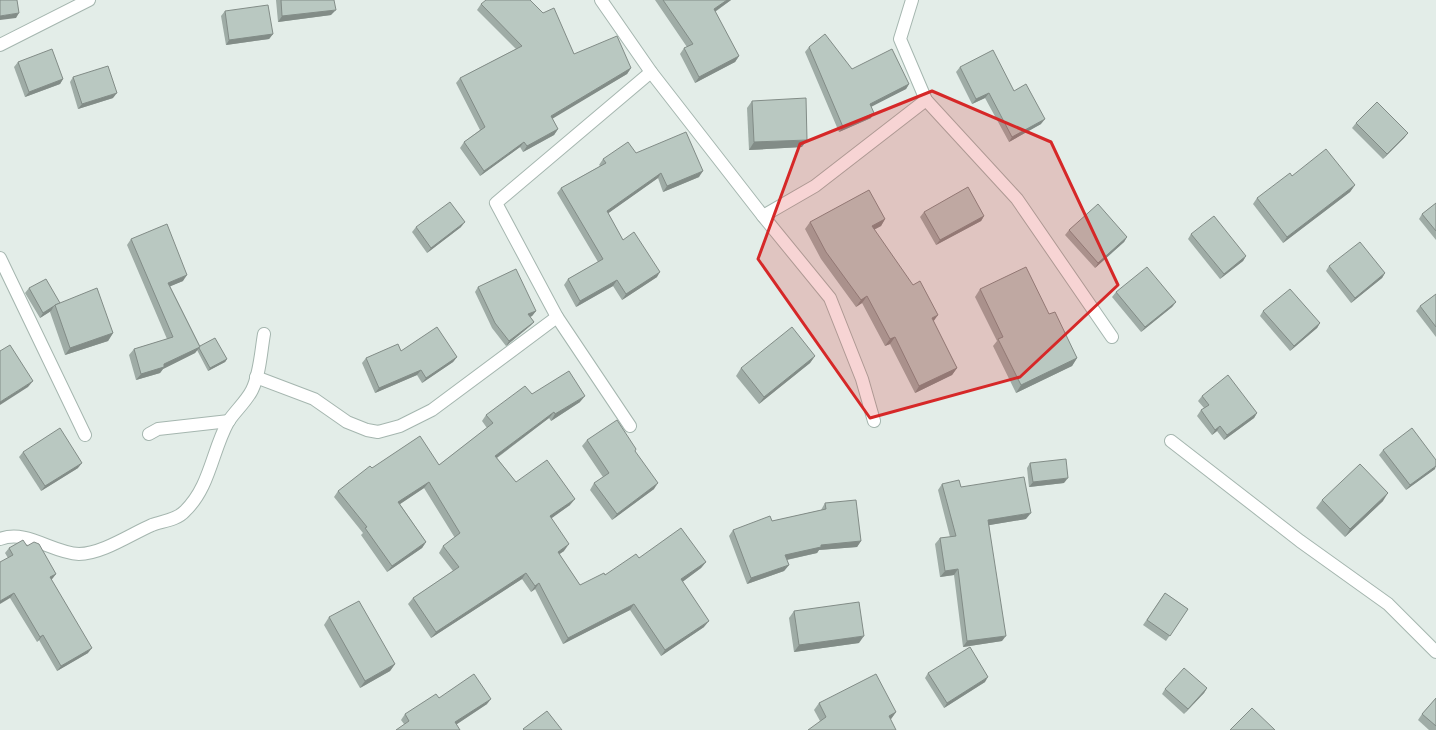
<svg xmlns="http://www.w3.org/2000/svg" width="1436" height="730" viewBox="0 0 1436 730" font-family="Inter,sans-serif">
<rect width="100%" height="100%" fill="#e3ede8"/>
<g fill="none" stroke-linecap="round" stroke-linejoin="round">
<g stroke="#a5b6af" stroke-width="14">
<g id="street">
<polyline points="601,0 651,72 763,216 830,298 862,379 874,421"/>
<polyline points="912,0 900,39 926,100 1017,199 1112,337"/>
<polyline points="0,45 89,0"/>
<polyline points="763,216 815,186 926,100"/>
<polyline points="0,258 85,435"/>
<polyline points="256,377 314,399 347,422 367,430 378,432 400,426 432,410 557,317"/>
<polyline points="630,426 557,317 496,203 651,72"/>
<polyline points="149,434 158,429 229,421"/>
<polyline points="1171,441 1300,541 1388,604 1436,652"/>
<path d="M0,539C27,529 52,553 79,554C102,554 131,534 152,525C163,521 177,520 185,511C210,487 212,451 228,422C235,411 246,402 252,390C260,374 261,351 264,334"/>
</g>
</g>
<use href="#street" stroke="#fff" stroke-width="12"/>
</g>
<g fill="#9faca6">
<polygon points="276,0 334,0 331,15 278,22"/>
<polygon points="655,0 731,0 715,12 739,56 735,62 695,83 680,54 684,48 687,47"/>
<polygon points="481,4 574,54 631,68 627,74 552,118 558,129 554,135 523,152 520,147 480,176 460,148 464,142 480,130 456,83 460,78 516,49 477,10"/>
<polygon points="225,11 273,34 269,39 226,45 221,16"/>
<polygon points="809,47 852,69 909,84 906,89 871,106 871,118 839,132 805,52"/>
<polygon points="18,62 63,79 60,84 25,97 14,67"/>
<polygon points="960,67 1014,91 1041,124 1009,142 985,98 972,104 956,72"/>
<polygon points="73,77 113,98 78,109 70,82"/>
<polygon points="752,101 802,147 749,150 747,108"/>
<polygon points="1356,123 1408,133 1404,138 1383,159 1352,128"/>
<polygon points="636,153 699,177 663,192 658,178 608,213 623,240 657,277 622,300 613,286 576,307 564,285 568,279 598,262 557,193 561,188 600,166 599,165 603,159"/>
<polygon points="1292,176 1355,185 1350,192 1283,243 1253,204 1257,198"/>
<polygon points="1436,203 1436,240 1419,219 1422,214"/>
<polygon points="924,212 984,216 981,221 936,245 920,217"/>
<polygon points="885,219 881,226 874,230 933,321 957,368 952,375 915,393 890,344 885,346 862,303 856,307 821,259 805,229 810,222"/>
<polygon points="416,227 461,227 427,253 412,232"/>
<polygon points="1069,230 1127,237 1124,242 1095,268 1065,235"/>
<polygon points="1191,234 1246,256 1243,261 1220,279 1188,239"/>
<polygon points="131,239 183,281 170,286 200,346 227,359 225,362 208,371 197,350 195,353 163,369 160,373 136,380 129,355 134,349 167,339 127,245"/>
<polygon points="1329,266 1385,273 1382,278 1351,303 1326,271"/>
<polygon points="478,287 536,311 532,316 530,317 534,322 530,326 506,346 492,328 475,292"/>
<polygon points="29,288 60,303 113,333 108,341 65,355 50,312 51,311 40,318 25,293"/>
<polygon points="980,289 1049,314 1077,358 1072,366 1016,393 993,346 997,341 975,297"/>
<polygon points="1116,292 1176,302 1172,307 1141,332 1112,297"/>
<polygon points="1436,294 1436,337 1416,311 1420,306"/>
<polygon points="1263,311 1320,323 1317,328 1290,351 1260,316"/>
<polygon points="401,351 457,357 453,362 422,383 417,375 375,393 362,363 366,358"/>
<polygon points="815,356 810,363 759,404 736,376 741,368"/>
<polygon points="532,394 580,402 551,421 549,418 497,458 516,482 570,505 551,518 564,551 559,554 580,585 605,575 639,558 706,562 701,568 682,582 704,627 661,656 630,610 563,644 535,589 531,592 522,579 431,638 408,604 413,598 453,571 439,553 443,546 455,538 424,488 400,504 426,542 422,548 387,572 361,535 363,533 334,497 338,491 372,468 439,465 487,428 482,421 486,415"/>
<polygon points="1202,396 1257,413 1254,418 1224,440 1217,431 1212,435 1197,416 1201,410 1204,408 1198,401"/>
<polygon points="587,440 635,451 654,489 612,520 590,490 594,483 603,477 582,446"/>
<polygon points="1383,450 1435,469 1406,490 1379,455"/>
<polygon points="23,452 78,468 41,491 19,457"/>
<polygon points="1030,463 1064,483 1029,487 1027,468"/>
<polygon points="942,484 961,487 1026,519 989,525 1002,641 963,647 954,575 940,577 935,544 940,538 950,537 938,490"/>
<polygon points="1322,500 1383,501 1345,537 1316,508"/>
<polygon points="825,503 861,541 857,547 819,550 817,553 787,560 789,565 784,571 747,584 729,536 733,530 821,510"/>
<polygon points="27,546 56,574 52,579 51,580 88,653 57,671 39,640 37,642 10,598 8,558 5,553 9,548"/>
<polygon points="1165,593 1188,609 1166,641 1143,625"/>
<polygon points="794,611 859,643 794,652 789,618"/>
<polygon points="329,617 395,664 390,671 360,688 324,625"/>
<polygon points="928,673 985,682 944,708 925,678"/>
<polygon points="1207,688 1204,693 1184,714 1162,694 1165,689"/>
<polygon points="439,698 487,704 457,724 404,724 401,720 405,714"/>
<polygon points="1436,698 1436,730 1429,730 1418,720 1422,714"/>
<polygon points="819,703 896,712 891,719 820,721 814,710"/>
</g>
<g fill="#828c87">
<polygon points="727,0 731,0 710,15 714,9"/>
<polygon points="336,10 331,15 278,22 282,16"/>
<polygon points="19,13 16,18 0,20 0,16"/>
<polygon points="273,34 269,39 226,45 229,40"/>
<polygon points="739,56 735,62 695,83 699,77"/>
<polygon points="631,68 627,74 547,122 551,116"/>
<polygon points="63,79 60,84 25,97 29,92"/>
<polygon points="909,84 906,89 867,109 870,104"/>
<polygon points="117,93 113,98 78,109 82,104"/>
<polygon points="989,93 985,98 972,104 976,99"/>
<polygon points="874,113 871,118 839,132 843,127"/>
<polygon points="1045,119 1041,124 1009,142 1012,137"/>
<polygon points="558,129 554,135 523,152 527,146"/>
<polygon points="1408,133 1404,138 1383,159 1387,154"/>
<polygon points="807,140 802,147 749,150 754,142"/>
<polygon points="524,142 520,147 480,176 484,171"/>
<polygon points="703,171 699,177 663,192 667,186"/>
<polygon points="661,173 658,178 603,217 607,211"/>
<polygon points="1355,185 1350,192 1283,243 1287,237"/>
<polygon points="984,216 981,221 936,245 940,240"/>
<polygon points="885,219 881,226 867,233 872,226"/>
<polygon points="465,222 461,227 427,253 431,248"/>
<polygon points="1127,237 1124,242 1095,268 1098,263"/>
<polygon points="1246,256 1243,261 1220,279 1224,274"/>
<polygon points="660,272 657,277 622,300 626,294"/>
<polygon points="1385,273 1382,278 1351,303 1355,298"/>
<polygon points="187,275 183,281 164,289 168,283"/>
<polygon points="617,280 613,286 576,307 580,301"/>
<polygon points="867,296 862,303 856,307 861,300"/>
<polygon points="1176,302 1172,307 1141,332 1145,327"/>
<polygon points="54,306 51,311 40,318 43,313"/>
<polygon points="536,311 532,316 525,319 528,314"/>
<polygon points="938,315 933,322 932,318"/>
<polygon points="534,322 530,326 506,346 509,341"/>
<polygon points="1320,323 1317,328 1290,351 1294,346"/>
<polygon points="113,333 108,341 65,355 70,348"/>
<polygon points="895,337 890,344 885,346 890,339"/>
<polygon points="200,347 195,353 163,369 160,373 136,380 141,374 164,364"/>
<polygon points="815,356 810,363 759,404 764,397"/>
<polygon points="457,357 453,362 422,383 426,378"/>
<polygon points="1077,358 1072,366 1016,393 1021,385"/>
<polygon points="227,359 225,362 208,371 210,368"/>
<polygon points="957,368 952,375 915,393 919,386"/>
<polygon points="421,370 417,375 375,393 379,388"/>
<polygon points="33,381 28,387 0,405 0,402"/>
<polygon points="585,396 580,402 551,421 555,414"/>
<polygon points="554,412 549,418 491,462 495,456"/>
<polygon points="1257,413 1254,418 1224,440 1227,435"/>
<polygon points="1220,426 1217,431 1212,435 1215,430"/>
<polygon points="82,463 78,468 41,491 45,486"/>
<polygon points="1436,466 1435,469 1406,490 1410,485"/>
<polygon points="1068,478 1064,483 1029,487 1033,482"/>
<polygon points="429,482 424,488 394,508 398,502"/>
<polygon points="658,483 654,489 612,520 617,514"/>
<polygon points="1388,493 1383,501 1345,537 1350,529"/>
<polygon points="575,499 570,505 545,523 550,516"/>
<polygon points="1031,513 1026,519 984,526 988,520"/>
<polygon points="861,541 857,547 819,550 817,553 781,561 785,555 821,545"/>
<polygon points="426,542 422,548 387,572 392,566"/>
<polygon points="569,544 564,551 554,558 558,552"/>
<polygon points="706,562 701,568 677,586 681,579"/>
<polygon points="789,565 784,571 747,584 751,578"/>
<polygon points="958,569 954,575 940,577 945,571"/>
<polygon points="526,573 522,579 431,638 436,632"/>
<polygon points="56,574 52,579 46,582 50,577"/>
<polygon points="539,583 535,589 531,592 535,586"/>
<polygon points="14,593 10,598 0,604 0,601"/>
<polygon points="634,604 630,610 563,644 568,638"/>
<polygon points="709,621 704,627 661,656 665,650"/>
<polygon points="43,635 39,640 37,642 40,637"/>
<polygon points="864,636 859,643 794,652 799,645"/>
<polygon points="1006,636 1002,641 963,647 967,641"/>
<polygon points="92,648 88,653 57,671 61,666"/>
<polygon points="395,664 390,671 360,688 365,681"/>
<polygon points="988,677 985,682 944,708 947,703"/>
<polygon points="1207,688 1204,693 1184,714 1188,709"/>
<polygon points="491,699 487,704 451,728 455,722"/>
<polygon points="896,712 891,719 884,723 889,716"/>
</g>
<g fill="#b9c8c1" stroke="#828c87">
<polygon points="0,0 17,0 19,13 0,16"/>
<polygon points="281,0 334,0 336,10 282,16"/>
<polygon points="486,0 530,0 543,13 554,8 574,54 617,36 631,68 551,116 558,129 527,146 524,142 484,171 464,142 485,127 460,78 522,46 481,4"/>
<polygon points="663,0 727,0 714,9 739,56 699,77 684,48 693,44"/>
<polygon points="268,5 273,34 229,40 225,11"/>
<polygon points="825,34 852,69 892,49 909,84 870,104 874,113 843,127 809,47"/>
<polygon points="52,49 63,79 29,92 18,62"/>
<polygon points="993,50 1014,91 1026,84 1045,119 1012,137 989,93 976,99 960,67"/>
<polygon points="108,66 117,93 82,104 73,77"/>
<polygon points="806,98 807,140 754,142 752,101"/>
<polygon points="1377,102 1408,133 1387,154 1356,123"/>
<polygon points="686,132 703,171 667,186 661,173 607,211 623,240 634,232 660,272 626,294 617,280 580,301 568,279 603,259 561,188 606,163 603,159 628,142 636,153"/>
<polygon points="1326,149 1355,185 1287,237 1257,198 1290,173 1292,176"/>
<polygon points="968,187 984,216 940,240 924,212"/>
<polygon points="869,190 885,219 872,226 913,285 920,281 938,315 932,318 957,368 919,386 895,337 890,339 867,296 861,300 826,252 810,222"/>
<polygon points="450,202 465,222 431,248 416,227"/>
<polygon points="1436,203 1436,231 1422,214"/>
<polygon points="1098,204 1127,237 1098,263 1069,230"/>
<polygon points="1214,216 1246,256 1224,274 1191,234"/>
<polygon points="167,224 187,275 168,283 200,347 164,364 164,367 141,374 134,349 173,337 131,239"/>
<polygon points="1360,242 1385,273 1355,298 1329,266"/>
<polygon points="1026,267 1049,314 1055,312 1077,358 1021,385 998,339 1003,337 980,289"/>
<polygon points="1147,267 1176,302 1145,327 1116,292"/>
<polygon points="516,269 536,311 528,314 534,322 509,341 495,323 478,287"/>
<polygon points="46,279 60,303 55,305 54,306 43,313 29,288"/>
<polygon points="97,288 113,333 70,348 55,305"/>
<polygon points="1290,289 1320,323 1294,346 1263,311"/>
<polygon points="1436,294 1436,327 1420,306"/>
<polygon points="437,327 457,357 426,378 421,370 379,388 366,358 398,344 401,351"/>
<polygon points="792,327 815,356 764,397 741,368"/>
<polygon points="215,338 227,359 210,368 199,348 200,346"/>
<polygon points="10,345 33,381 0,402 0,351"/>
<polygon points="569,371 585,396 555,414 554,412 495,456 516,482 547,460 575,499 550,516 569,544 558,552 580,585 604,573 605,575 636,554 639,558 681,528 706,562 681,579 709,621 665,650 634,604 568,638 539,583 535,586 526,573 436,632 413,598 459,567 443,546 460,533 429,482 398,502 426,542 392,566 365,528 367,527 338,491 370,466 372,468 420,436 439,465 493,423 486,415 525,386 532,394"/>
<polygon points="1228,375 1257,413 1227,435 1220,426 1215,430 1201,410 1209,405 1202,396"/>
<polygon points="617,420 636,449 635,451 658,483 617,514 594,483 609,473 587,440"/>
<polygon points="60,428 82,463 45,486 23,452"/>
<polygon points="1412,428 1436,460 1436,466 1410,485 1383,450"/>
<polygon points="1066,459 1068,478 1033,482 1030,463"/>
<polygon points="1360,464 1388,493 1350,529 1322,500"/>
<polygon points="1024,477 1031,513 988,520 1006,636 967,641 958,569 945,571 940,538 956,536 942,484 959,480 961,487"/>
<polygon points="856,500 861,541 821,545 821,547 785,555 789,565 751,578 733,530 770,516 772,521 826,509 825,503"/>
<polygon points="23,540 27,546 34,542 39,544 56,574 50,577 92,648 61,666 43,635 40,637 14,593 0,601 0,562 13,555 9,548"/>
<polygon points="1165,593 1188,609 1170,636 1147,620"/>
<polygon points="359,601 395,664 365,681 329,617"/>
<polygon points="859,602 864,636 799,645 794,611"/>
<polygon points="970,647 988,677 947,703 928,673"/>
<polygon points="1184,668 1207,688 1188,709 1165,689"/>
<polygon points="474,674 491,699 455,722 460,730 396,730 409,721 405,714 436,694 439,698"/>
<polygon points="876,674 896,712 889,716 896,730 808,730 826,717 819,703"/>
<polygon points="1436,698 1436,726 1422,714"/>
<polygon points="1252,708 1275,730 1230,730"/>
<polygon points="547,711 562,730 524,730 523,729"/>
</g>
<path fill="#d62828" fill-opacity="0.2" stroke="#d62828" stroke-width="3" stroke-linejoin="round" d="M932,91L1051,142L1118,285L1020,377L870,418L758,259L800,144Z"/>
</svg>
